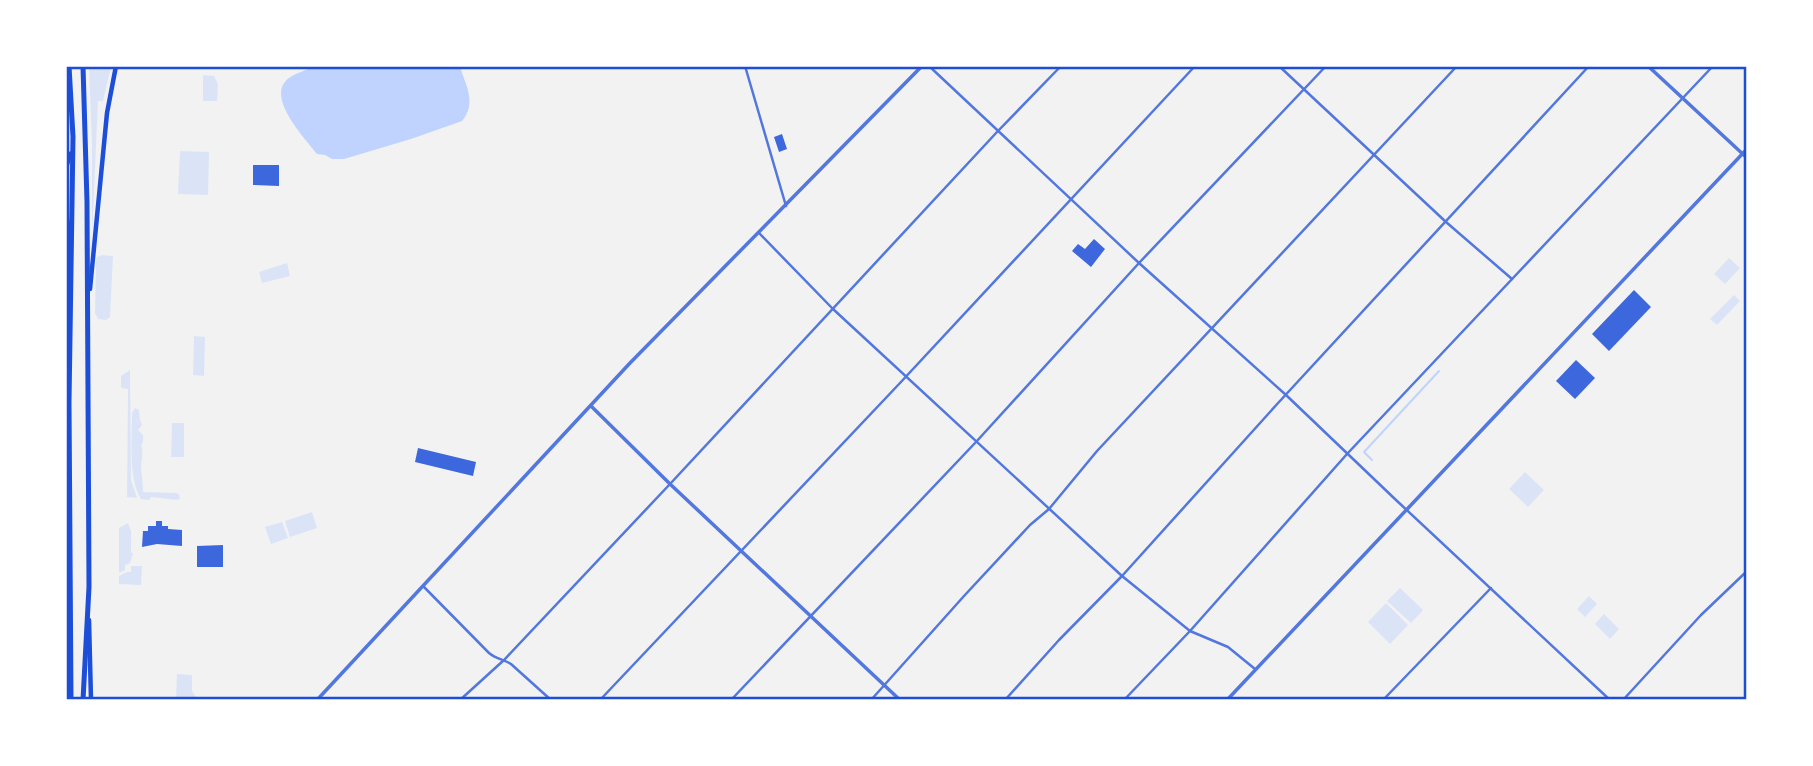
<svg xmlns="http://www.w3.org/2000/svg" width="1813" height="766" viewBox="0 0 1813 766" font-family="'Times New Roman',serif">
<rect width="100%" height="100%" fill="#f2f2f2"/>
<g fill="#dbe4f7">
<polygon points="89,67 111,67 103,101 98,101 92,235 92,143"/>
<polygon points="203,75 214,76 218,84 217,101 203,101"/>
<polygon points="180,151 209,152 208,195 178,194"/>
<polygon points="102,255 113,256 110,317 106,320 98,319 95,313 96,261 97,257"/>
<polygon points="1729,258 1740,268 1725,284 1714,274"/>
<polygon points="287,263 290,276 262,283 259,272"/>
<polygon points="1734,295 1740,301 1717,325 1710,319"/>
<polygon points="194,336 205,337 204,376 193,375"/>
<polygon points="130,370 131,480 137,498 127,497 128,389 121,388 121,376"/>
<path d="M135,408L139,410L140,420L142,425L138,430L143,435V442L141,445C144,453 141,460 141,469C142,476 143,484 143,492L176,493L179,494L180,498L178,500L151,497L149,500L141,499C128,478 132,438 132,413Z"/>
<polygon points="172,423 184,423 184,457 171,457"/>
<polygon points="1525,472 1544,490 1528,507 1509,489"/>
<polygon points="312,512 317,528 290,537 285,521"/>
<polygon points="282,522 288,538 271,544 265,527"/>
<polygon points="128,523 131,531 131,553 133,553 130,563 125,565 125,570 119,573 119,528"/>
<polygon points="131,566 142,566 141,585 119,584 119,576 127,572 131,572"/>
<polygon points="1400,588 1423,610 1411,623 1387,601"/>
<polygon points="1589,596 1597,604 1585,617 1577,609"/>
<polygon points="1386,603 1408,625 1390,644 1368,622"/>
<polygon points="1604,614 1619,629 1610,639 1595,624"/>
<polygon points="177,674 192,675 192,691 197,699 176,699"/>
</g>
<path fill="#bfd3fe" d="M315,66L460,67C466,86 477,103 462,121L411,139L344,159H332L325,155L317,154C305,138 264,96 289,78C296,73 307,70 315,66Z"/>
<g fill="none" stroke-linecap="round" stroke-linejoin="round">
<polyline stroke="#bfd3fe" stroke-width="2" points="1372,460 1364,452 1439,371"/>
</g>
<g fill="#3d67dc">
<polygon points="782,134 787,149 779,152 774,137"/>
<polygon points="253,165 279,165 279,186 253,185"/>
<polygon points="1094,239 1105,249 1091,267 1072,251 1078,244 1085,249"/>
<polygon points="1634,290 1651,307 1609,351 1592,334"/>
<polygon points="1576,360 1595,378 1575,399 1556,381"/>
<polygon points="418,448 476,462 473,476 415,462"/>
<polygon points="156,521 162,521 162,526 168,526 168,529 182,530 182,546 157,544 142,547 143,531 148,531 148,526 156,526"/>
<polygon points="223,545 223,567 197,567 197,546"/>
</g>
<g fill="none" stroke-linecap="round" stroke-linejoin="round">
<g stroke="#5277de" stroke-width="2.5">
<polyline points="745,66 786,206"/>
<polyline points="929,66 1139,263 1286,395 1396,500 1610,700"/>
<polyline points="1279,66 1446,222 1512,279"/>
<polyline points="759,233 833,309 1122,576 1190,631 1228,647 1255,669"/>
<path d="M424,587L489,653C496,659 503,659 511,664L551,700"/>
<polyline points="460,700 504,660 670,484 997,132 1061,66"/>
<polyline points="600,700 900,383 1195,66"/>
<polyline points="731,700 976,442 1139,263 1326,66"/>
<polyline points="871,700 964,596 1030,525 1049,509 1097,451 1457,66"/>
<polyline points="1005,700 1059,640 1122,576 1279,402 1589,66"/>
<polyline points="1124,700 1190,631 1347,454 1713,66"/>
<polyline points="1383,700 1491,588"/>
<polyline points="1623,700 1701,615 1746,572"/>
</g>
<g stroke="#5277de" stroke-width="3.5">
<polyline points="1648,66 1746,157"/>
<polyline points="591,406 670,484 900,700"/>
<polyline points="317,700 630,363 922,66"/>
<polyline points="1227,700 1746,150"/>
</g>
<g stroke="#1d4ed8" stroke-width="4.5">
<polyline points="89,620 91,700"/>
<polyline points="66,635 68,610"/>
</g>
<polyline stroke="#1d4ed8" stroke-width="4.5" points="90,289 107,113 116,66"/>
<g stroke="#1d4ed8" stroke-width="5">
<polyline points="69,66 73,137 69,402 71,700"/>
<polyline points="66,167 70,154"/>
<polyline points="66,215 70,237"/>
<polyline points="83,700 89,587 87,202 83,66"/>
</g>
</g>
<rect width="1813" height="766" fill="none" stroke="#ffffff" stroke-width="136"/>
<rect x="68" y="68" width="1677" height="630" fill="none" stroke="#1d4ed8" stroke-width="2.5"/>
</svg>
